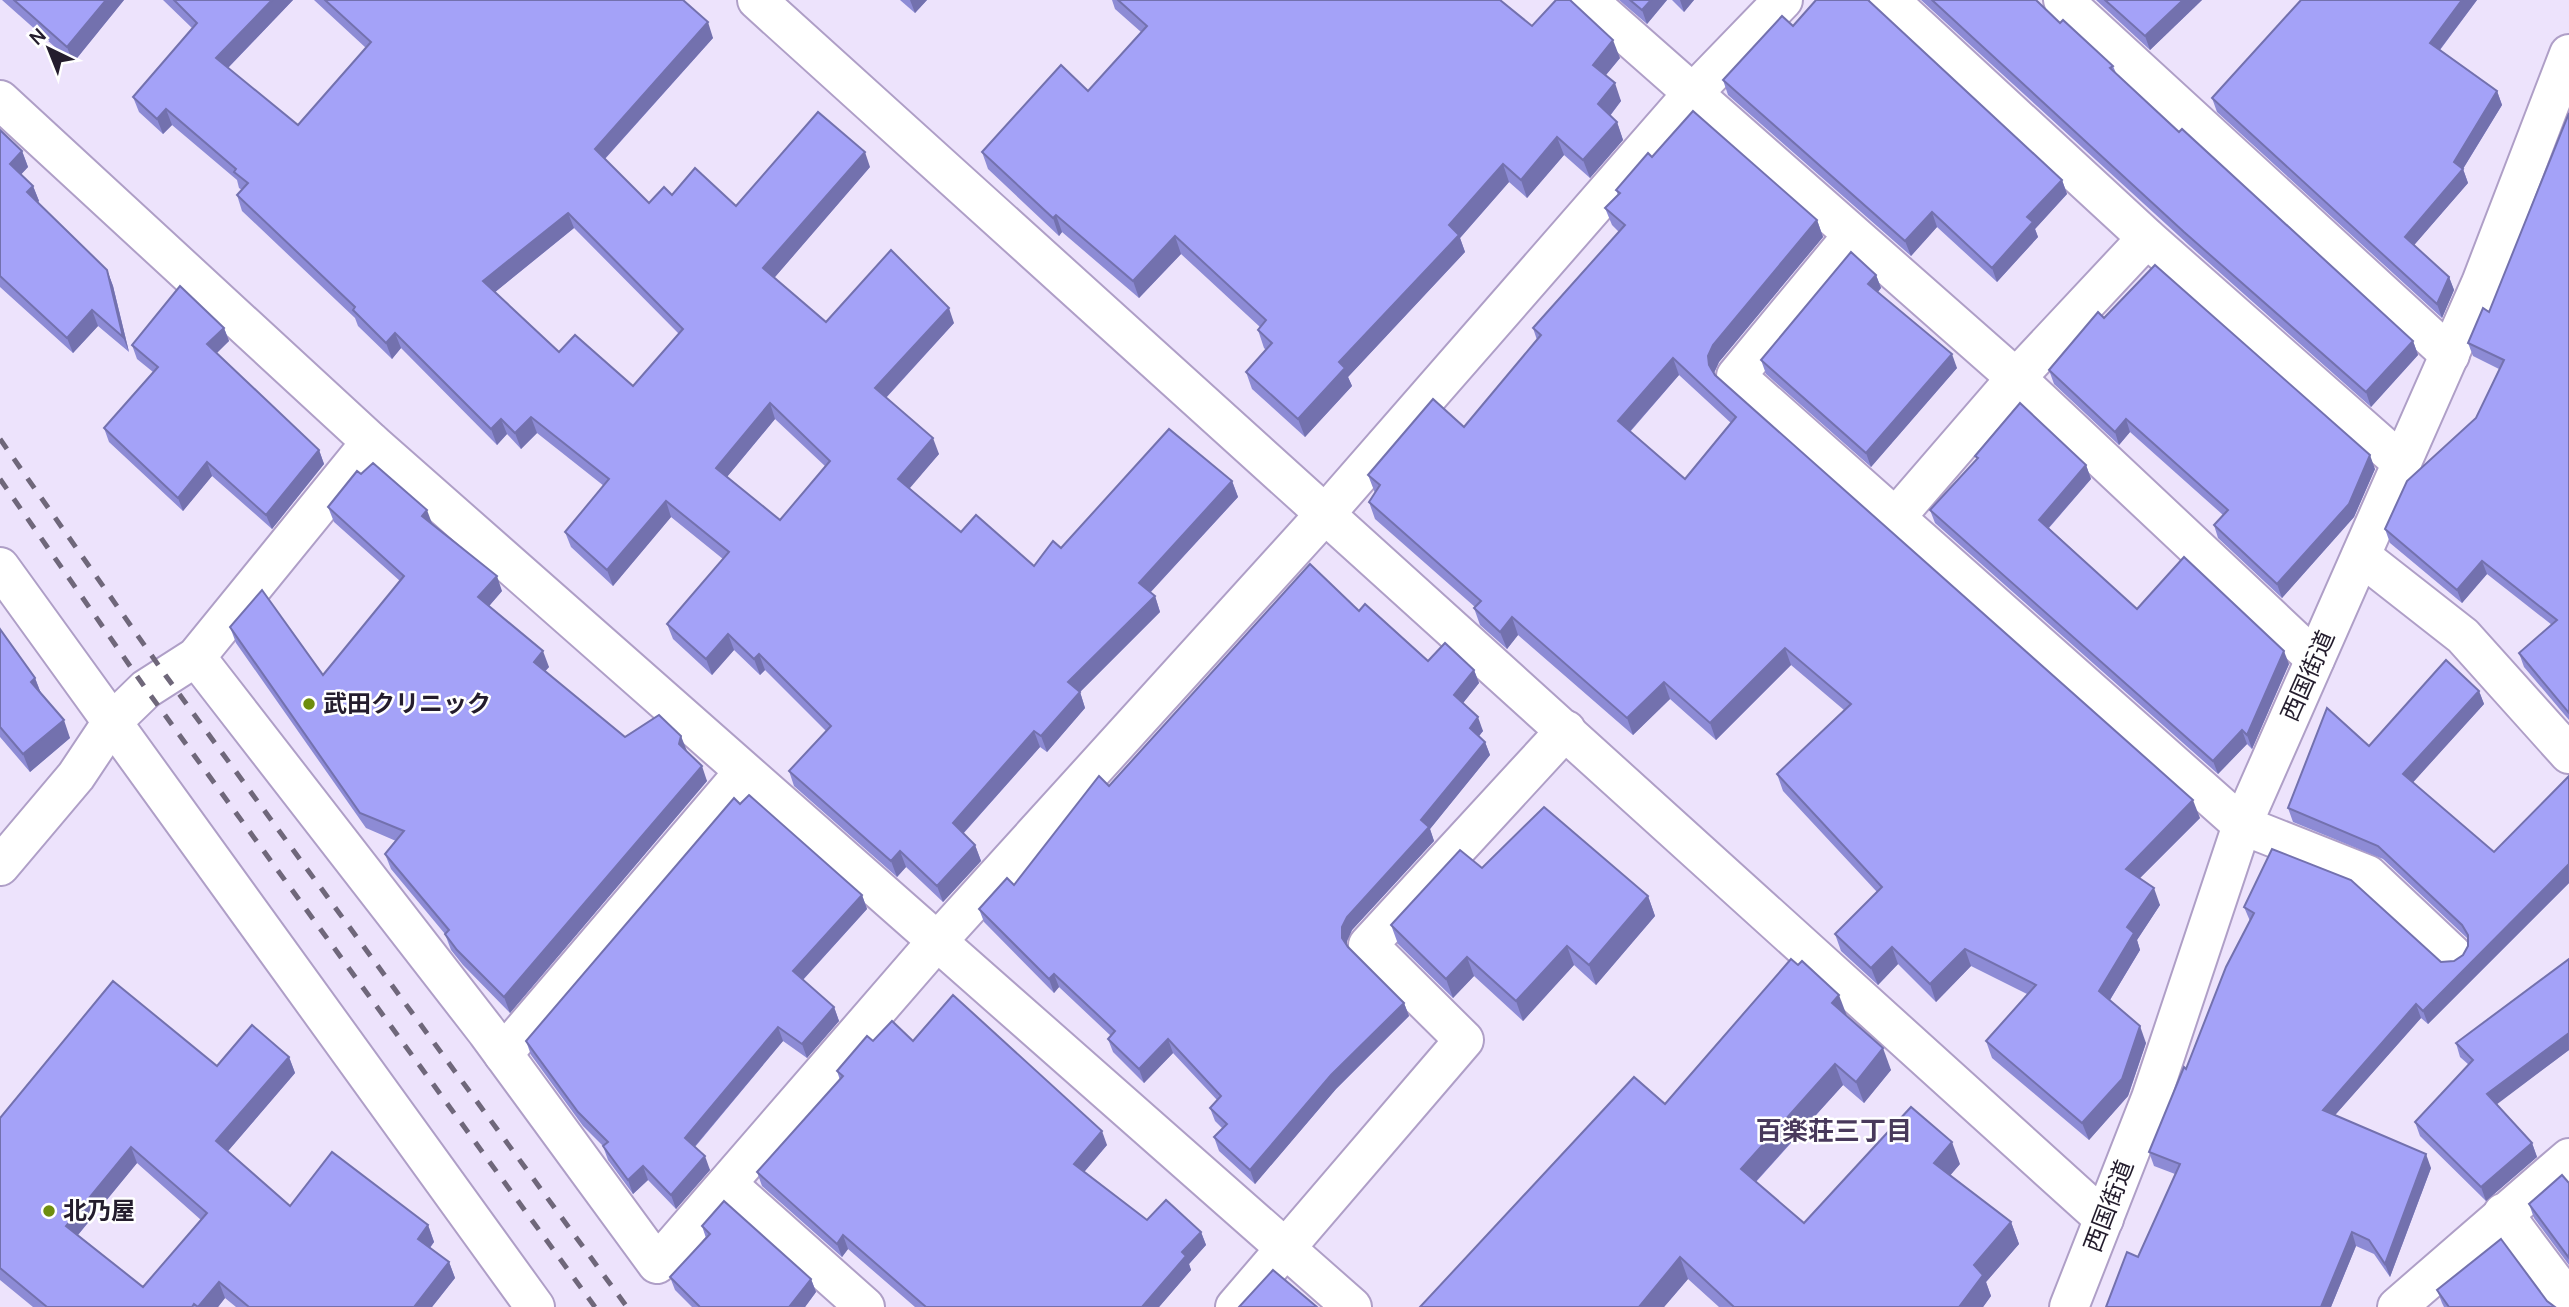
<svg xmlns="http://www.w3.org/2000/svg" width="2569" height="1307" viewBox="0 0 2569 1307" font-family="Manrope,'Noto Sans JP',sans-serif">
<rect width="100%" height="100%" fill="#ede3fc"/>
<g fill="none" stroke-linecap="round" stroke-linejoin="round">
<g stroke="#af9fc7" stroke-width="42">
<g id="street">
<polyline points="757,0 2104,1219"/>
<polyline points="1587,0 2016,378 2315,659"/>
<polyline points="1889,0 2147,238 2402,463"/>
<polyline points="2063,0 2450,355"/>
<polyline points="0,100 371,442 1352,1307"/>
<polyline points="1852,236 1736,376 2242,825 2368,875 2452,954"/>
<polyline points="1895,518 2016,378 2147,238"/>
<polyline points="2361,556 2463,636 2569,754"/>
<polyline points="196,657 487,1032 657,1264 924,956 1326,513 1692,94 1783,0"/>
<polyline points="0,866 76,776 112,722 146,689 196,657 371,442"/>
<polyline points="503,1054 744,772"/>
<polyline points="727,1184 865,1307"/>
<polyline points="2503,1213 2569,1301"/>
<polyline points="1235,1307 1464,1040 1368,945 1566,730"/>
<polyline points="2069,1307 2151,1098 2242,825 2481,283 2569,54"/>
<polyline points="2397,1307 2569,1158"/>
</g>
</g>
<g stroke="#af9fc7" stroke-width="42">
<polyline id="secondary" points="0,567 535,1307"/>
</g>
<use href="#street" stroke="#fff" stroke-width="38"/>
<use href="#secondary" stroke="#fff" stroke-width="38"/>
<g stroke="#6f677a" stroke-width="5" stroke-dasharray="12 12" stroke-linecap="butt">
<polyline points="0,439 166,676 627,1307"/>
<polyline points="0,479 146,689 595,1307"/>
</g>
</g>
<g fill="#8d8bd5" fill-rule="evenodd">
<polygon points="2,0 124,0 73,63"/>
<path d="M163,0H293L228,68L298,125L366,48L314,0H683L713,38L605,159L649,203L672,195L736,206L870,167L774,278L826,322L954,323L886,398L939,454L909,488L961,532L1034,566L1061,548L1232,481L1238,497L1150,593L1155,596L1160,612L1080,692L1085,708L1047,752L1040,747L963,834L975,845L981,861L943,902L906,867L897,877L794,786L789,771L826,731L765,670L760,675L734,650L712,675L673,639L667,624L723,559L671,517L613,586L571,547L565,532L604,486L537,433L521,449L507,434L497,445L401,348L392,359L358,326L355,318L242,211L237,195L242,190L239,188L237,180L172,125L163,134L139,112L133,97L192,28ZM574,228L679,334L633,386L559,352L495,292ZM775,419L826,467L780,520L727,477Z"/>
<polygon points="900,0 927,0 915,13"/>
<polygon points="1112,0 1500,0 1532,26 1620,58 1606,75 1621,101 1610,116 1617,122 1623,140 1590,178 1564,155 1527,198 1509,182 1460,238 1465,252 1348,377 1352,386 1305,437 1252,389 1246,372 1266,350 1264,348 1258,330 1260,327 1181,254 1139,298 1062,232 1059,236 988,169 982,152 1088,91 1141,32 1115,9"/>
<polygon points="1619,0 1667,0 1647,24"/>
<polygon points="1672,0 1694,0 1684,12"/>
<polygon points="1921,0 2036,0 2060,23 2113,66 2116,73 2179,132 2413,341 2418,355 2371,407 2190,246"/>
<polygon points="2096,0 2202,0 2150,50"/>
<polygon points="2301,0 2477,0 2440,50 2497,91 2502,105 2463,169 2468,183 2414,245 2449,277 2454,290 2442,318 2217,112 2212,98"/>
<polygon points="1793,26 2062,180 2067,194 2035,229 2038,237 1997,282 1937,227 1911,256 1728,95 1723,80"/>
<polygon points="2569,113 2569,720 2524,667 2519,653 2552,625 2487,574 2462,603 2390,543 2385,529 2476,418 2499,369 2473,356 2468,343 2489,312"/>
<polygon points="0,130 22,151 28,167 21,174 33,186 39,201 38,202 107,270 113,286 129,352 98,326 73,353 0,287"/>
<path d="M1652,157L1817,220L1823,237L1719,362L1714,373L1715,375L2200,818L2140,878L2160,905L2137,940L2140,950L2110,1000L2146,1043L2128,1096L2089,1140L1992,1058L1986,1041L2027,994L1971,966L1936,1002L1898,964L1878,985L1841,951L1835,934L1877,892L1783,791L1777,774L1844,710L1791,665L1716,740L1670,699L1633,735L1518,635L1507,649L1480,625L1474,608L1475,607L1375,519L1369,502L1375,493L1368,475L1464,427L1537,340L1533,328L1619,232L1612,225L1605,208L1618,195L1616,190ZM1679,375L1731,423L1685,479L1630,432Z"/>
<polygon points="1876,275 1881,288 1878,292 1957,368 1871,467 1766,374 1761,360"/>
<polygon points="2104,318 2375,469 2354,517 2282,598 2218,538 2214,525 2223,515 2130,432 2119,445 2054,384 2049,370"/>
<polygon points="224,328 229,341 216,353 319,450 324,464 272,529 212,476 183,511 109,442 104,428 153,372 137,359 132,345"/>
<polygon points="1975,456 2086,465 2091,479 2049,528 2137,609 2289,664 2252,749 2247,744 2218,774 1935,523 1930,510 1977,459"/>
<polygon points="328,507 432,523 502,591 489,606 549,667 545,671 625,737 687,751 707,781 510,1013 463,965 451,950 445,934 391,869 385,854 396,841 366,828 236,643 230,627 323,675 400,581 334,522"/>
<polygon points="1359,611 1428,661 1474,670 1479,683 1463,703 1483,731 1479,736 1485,742 1490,755 1430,829 1434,841 1352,930 1347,941 1347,946 1404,1003 1409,1016 1336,1089 1255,1184 1219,1151 1214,1137 1223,1129 1215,1121 1210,1108 1217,1100 1173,1053 1144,1083 1113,1052 1108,1039 1111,1036 1059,987 1054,993 984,922 979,909 1014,885 1109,786"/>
<polygon points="0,629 35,678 41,694 70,738 30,772 0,737"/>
<polygon points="2479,691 2484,704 2412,783 2494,852 2569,776 2569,883 2428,1024 2421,1018 2335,1115 2431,1168 2390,1277 2374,1254 2356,1246 2331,1307 2106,1307 2138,1257 2175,1174 2154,1166 2149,1152 2186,1069 2250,921 2244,907 2441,962 2454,961 2463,955 2468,946 2468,940 2467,938 2383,859 2293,822 2288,808 2369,746"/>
<polygon points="740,804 862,895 867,909 803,980 834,1007 839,1021 807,1058 783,1041 695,1147 710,1170 676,1209 648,1180 633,1194 608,1160 603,1146 583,1126 531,1055 526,1041"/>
<polygon points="1482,868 1648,896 1655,916 1596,985 1574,965 1523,1021 1474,976 1453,998 1398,944 1391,925"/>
<polygon points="2569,959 2569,1050 2496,1104 2532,1143 2537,1157 2486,1201 2420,1136 2415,1122 2469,1065 2460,1057 2456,1043"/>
<polygon points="1847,1016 1891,1070 1864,1103 1843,1085 1756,1182 1804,1223 1960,1164 1950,1175 2011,1222 2019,1244 1986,1282 1991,1296 1983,1307 1719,1307 1688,1279 1664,1307 1420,1307 1665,1104"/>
<polygon points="873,1041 913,1041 1107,1145 1084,1172 1147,1220 1201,1232 1206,1245 1189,1264 1191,1270 1159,1307 915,1307 848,1249 842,1257 762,1186 757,1172 840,1080 837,1071"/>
<path d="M289,1057L295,1073L228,1151L290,1206L428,1225L434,1242L430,1248L449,1262L455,1278L432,1307H236L225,1298L218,1307H33L0,1280V1118L217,1066ZM137,1163L201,1220L143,1287L78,1235Z"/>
<polygon points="2569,1183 2569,1265 2534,1218 2529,1204"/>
<polygon points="702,1226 811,1279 816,1292 805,1307 692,1307 675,1290 670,1277 706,1238"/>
<polygon points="2437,1290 2547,1301 2555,1307 2444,1307 2442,1303"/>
</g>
<g fill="#7371ae">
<polygon points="106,0 124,0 73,63 67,47"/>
<polygon points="272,0 293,0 222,74 216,58"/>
<polygon points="910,0 927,0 915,13"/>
<polygon points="1651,0 1667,0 1647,24 1642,10"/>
<polygon points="1680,0 1694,0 1684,12"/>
<polygon points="2183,0 2202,0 2150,50 2145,36"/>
<polygon points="2462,0 2477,0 2435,56 2430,43"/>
<polygon points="708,22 713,38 600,164 595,149"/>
<polygon points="1613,40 1620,58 1600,82 1593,65"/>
<polygon points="1615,83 1621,101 1605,122 1598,104"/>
<polygon points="2497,91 2502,105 2461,172 2463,169 2468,183 2409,251 2405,237 2454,162"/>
<polygon points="166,109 172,125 163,134 157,119"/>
<polygon points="1617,122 1623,140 1590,178 1583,160"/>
<polygon points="1557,137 1564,155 1527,198 1521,180"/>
<polygon points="22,151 28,167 16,180 10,164"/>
<polygon points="865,152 870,167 769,284 763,268"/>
<polygon points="1503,164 1509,182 1460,238 1465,252 1348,377 1352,386 1305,437 1298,419 1339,362 1449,225"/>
<polygon points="2062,180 2067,194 2035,229 2038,237 1997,282 1992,268 2027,217"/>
<polygon points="33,186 39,201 33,207 27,192"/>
<polygon points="1932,212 1937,227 1911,256 1905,241"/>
<polygon points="568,213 574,228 489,297 483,281"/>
<polygon points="1056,215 1062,232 1059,236 1053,218"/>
<polygon points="1817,220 1823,237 1719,362 1714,373 1715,382 1709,365 1708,356 1713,345"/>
<polygon points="1175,236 1181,254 1139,298 1133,281"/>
<polygon points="107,270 113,286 129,352 123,337"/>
<polygon points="1876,275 1881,288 1873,298 1868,284"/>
<polygon points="2449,277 2454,290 2442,318 2437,304"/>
<polygon points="949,308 954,323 880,404 875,388"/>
<polygon points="92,310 98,326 73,353 67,338"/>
<polygon points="224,328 229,341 212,358 207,344"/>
<polygon points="395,333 401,348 392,359 386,343"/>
<polygon points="2413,341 2418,355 2371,407 2366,392"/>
<polygon points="1952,354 1957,368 1871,467 1866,453"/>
<polygon points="1673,358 1679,375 1624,438 1618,421"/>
<polygon points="770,403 775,419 721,484 716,468"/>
<polygon points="531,417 537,433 521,449 515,433"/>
<polygon points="501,419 507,434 497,445 491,429"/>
<polygon points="2126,419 2130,432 2119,445 2115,432"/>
<polygon points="933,438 939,454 904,495 898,479"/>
<polygon points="319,450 324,464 272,529 266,515"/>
<polygon points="2370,455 2375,469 2354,517 2282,598 2277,584"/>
<polygon points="207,462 212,476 183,511 178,498"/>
<polygon points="2086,465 2091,479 2044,533 2039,520"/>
<polygon points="1232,481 1238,497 1145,598 1139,583"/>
<polygon points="666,501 671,517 613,586 607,570"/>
<polygon points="427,510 433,526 422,516"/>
<polygon points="2482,561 2487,574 2462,603 2457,590"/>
<polygon points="497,576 502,591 484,612 478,597"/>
<polygon points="1155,596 1160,612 1080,692 1085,708 1047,752 1041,736 1068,682"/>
<polygon points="1512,617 1518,635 1507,649 1500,632"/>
<polygon points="728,634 734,650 712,675 706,659"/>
<polygon points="1785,648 1791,665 1716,740 1710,723"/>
<polygon points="543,651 549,667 540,677 534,662"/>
<polygon points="2284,651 2289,664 2252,749 2247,735"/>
<polygon points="759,654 765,670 760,675 754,659"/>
<polygon points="1474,670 1479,683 1459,708 1454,695"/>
<polygon points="35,678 42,696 31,682"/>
<polygon points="1664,682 1670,699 1633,735 1627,718"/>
<polygon points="2479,691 2484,704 2408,788 2403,774"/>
<polygon points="1478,717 1483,731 1475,741 1470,728"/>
<polygon points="64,720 70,738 30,772 23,754"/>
<polygon points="2242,730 2247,744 2218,774 2213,761"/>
<polygon points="1034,731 1040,747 958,839 953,823"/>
<polygon points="681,736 687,751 679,744"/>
<polygon points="1485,742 1490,755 1430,829 1434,841 1352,930 1347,941 1347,952 1342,938 1342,927 1347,917 1421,820"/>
<polygon points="702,766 707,781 510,1013 504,997"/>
<polygon points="2193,800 2200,818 2132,886 2126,869"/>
<polygon points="975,845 981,861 943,902 937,886"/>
<polygon points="900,851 906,867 897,877 891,861"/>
<polygon points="2569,864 2569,883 2428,1024 2423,1011"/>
<polygon points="2154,888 2160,905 2137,940 2140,950 2105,1008 2099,991 2127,927"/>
<polygon points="862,895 867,909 798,985 793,971"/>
<polygon points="1648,896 1655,916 1596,985 1589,965"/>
<polygon points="1567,946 1574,965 1523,1021 1516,1001"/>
<polygon points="1892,947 1898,964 1878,985 1871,968"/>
<polygon points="1965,949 1971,966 1936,1002 1930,984"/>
<polygon points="1467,957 1474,976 1453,998 1446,979"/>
<polygon points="1054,974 1059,987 1054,993 1049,979"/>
<polygon points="1839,995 1847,1016 1832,1003"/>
<polygon points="1404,1003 1409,1016 1336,1089 1255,1184 1250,1170 1331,1075"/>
<polygon points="2416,1004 2421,1018 2328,1123 2323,1110"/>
<polygon points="834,1007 839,1021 807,1058 802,1044"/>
<polygon points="2140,1026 2146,1043 2128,1096 2089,1140 2082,1123"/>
<polygon points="778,1027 783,1041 690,1152 685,1138"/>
<polygon points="2569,1033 2569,1050 2492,1108 2487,1094"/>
<polygon points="1168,1039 1173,1053 1144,1083 1139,1069"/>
<polygon points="1883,1048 1891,1070 1864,1103 1856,1082"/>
<polygon points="289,1057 295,1073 222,1158 216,1141"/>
<polygon points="1835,1064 1843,1085 1748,1190 1741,1169"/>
<polygon points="1102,1131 1107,1145 1079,1178 1074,1164"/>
<polygon points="1952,1142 1960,1164 1942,1185 1934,1163"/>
<polygon points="2532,1143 2537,1157 2486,1201 2481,1187"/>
<polygon points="131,1147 137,1163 72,1242 66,1226"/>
<polygon points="2426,1154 2431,1168 2390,1277 2385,1264"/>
<polygon points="705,1156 710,1170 676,1209 671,1195"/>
<polygon points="643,1166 648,1180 633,1194 628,1180"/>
<polygon points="2011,1222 2019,1244 1986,1282 1991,1296 1983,1307 1959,1307 1974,1265"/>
<polygon points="428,1225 434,1242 424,1255 418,1239"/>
<polygon points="1201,1232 1206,1245 1189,1264 1191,1270 1159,1307 1142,1307 1182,1252"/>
<polygon points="2352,1232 2356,1246 2331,1307 2321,1307"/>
<polygon points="843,1235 848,1249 842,1257 837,1244"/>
<polygon points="1680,1257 1688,1279 1664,1307 1639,1307"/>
<polygon points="449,1262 455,1278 432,1307 414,1307"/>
<polygon points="811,1279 816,1292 805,1307 789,1307"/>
<polygon points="219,1282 225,1298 218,1307 198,1307"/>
</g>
<g fill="#a4a2f8" stroke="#7371ae" stroke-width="2" fill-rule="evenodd">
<polygon points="14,0 106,0 67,47"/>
<path d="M174,0H272L216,58L298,125L371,42L325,0H683L708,22L595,149L649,203L664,187L672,195L695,168L736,206L818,112L865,152L763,268L826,322L891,250L949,308L875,388L933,438L898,479L961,532L976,515L1034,566L1053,541L1061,548L1169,429L1232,481L1139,583L1155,596L1068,682L1080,692L1041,736L1034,731L953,823L975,845L937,886L900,851L891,861L789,771L831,726L759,654L754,659L728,634L706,659L667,624L729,552L666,501L607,570L565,532L609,479L531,417L515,433L501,419L491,429L395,333L386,343L353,310L355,307L237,195L248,183L234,172L236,169L166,109L157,119L133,97L197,23ZM568,213L683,329L633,386L575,335L559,352L483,281ZM770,403L830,461L780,520L716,468Z"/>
<polygon points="1118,0 1500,0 1532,26 1556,0 1570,0 1613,40 1593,65 1615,83 1598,104 1617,122 1583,160 1557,137 1521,180 1503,164 1449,225 1459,235 1339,362 1345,368 1298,419 1246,372 1272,343 1258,330 1266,320 1175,236 1133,281 1056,215 1053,218 982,152 1061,65 1088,91 1147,26"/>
<polygon points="1630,0 1651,0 1642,10"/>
<polygon points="1816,0 1868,0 2062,180 2027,217 2033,222 1992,268 1932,212 1905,241 1723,80 1782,16 1793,26"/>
<polygon points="1932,0 2036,0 2060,23 2063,20 2113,66 2110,68 2179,132 2182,129 2413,341 2366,392 2184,232"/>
<polygon points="2105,0 2183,0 2145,36"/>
<polygon points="2301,0 2462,0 2430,43 2497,91 2454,162 2463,169 2405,237 2449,277 2437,304 2212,98"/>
<path d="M1693,111L1817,220L1713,345L1708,356L1709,365L1715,375L2193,800L2126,869L2154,888L2127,927L2134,933L2099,991L2140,1026L2122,1079L2082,1123L1986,1041L2036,985L1965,949L1930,984L1892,947L1871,968L1835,934L1882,887L1777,774L1851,704L1785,648L1710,723L1664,682L1627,718L1512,617L1500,632L1474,608L1481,601L1369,502L1380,485L1368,475L1433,399L1464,427L1541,335L1533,328L1625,225L1605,208L1620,193L1616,190L1648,153L1652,157ZM1673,358L1736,417L1685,479L1618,421Z"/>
<polygon points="2569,113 2569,713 2519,653 2557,620 2482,561 2457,590 2385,529 2407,481 2476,418 2504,360 2468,343 2483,308 2489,312"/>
<polygon points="0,130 22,151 10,164 33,186 27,192 107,270 123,337 92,310 67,338 0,276"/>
<polygon points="1851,252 1876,275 1868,284 1952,354 1866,453 1761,360"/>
<polygon points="2155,265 2370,455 2349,504 2277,584 2214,525 2228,510 2126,419 2115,432 2049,370 2098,312 2104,318"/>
<polygon points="180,286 224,328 207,344 319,450 266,515 207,462 178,498 104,428 158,367 132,345"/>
<polygon points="2020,403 2086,465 2039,520 2137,609 2184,557 2284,651 2247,735 2242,730 2213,761 1930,510 1978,458 1975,456"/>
<polygon points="373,463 427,510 422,516 497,576 478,597 543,651 534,662 625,737 659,715 681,736 679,744 702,766 504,997 457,950 445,934 449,930 385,854 404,831 360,813 230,627 262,590 323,675 404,576 328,507 357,471 361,474"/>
<polygon points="1310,564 1359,611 1365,604 1428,661 1445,643 1474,670 1454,695 1478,717 1470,728 1485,742 1421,820 1429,827 1347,917 1342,927 1342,938 1348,947 1404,1003 1331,1075 1250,1170 1214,1137 1227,1124 1210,1108 1221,1096 1168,1039 1139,1069 1108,1039 1115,1031 1054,974 1049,979 979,909 1007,878 1014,885 1099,776 1109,786"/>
<polygon points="0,629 35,678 31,682 64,720 23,754 0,727"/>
<polygon points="2446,660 2479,691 2403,774 2494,852 2569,776 2569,864 2423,1011 2416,1004 2323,1110 2426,1154 2385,1264 2369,1240 2352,1232 2321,1307 2106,1307 2127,1252 2138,1257 2180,1164 2149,1152 2184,1067 2186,1069 2226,967 2254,913 2244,907 2272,849 2351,880 2441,962 2454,961 2463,955 2468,946 2468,935 2462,925 2378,846 2288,808 2327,708 2369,746"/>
<polygon points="749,795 862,895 793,971 834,1007 802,1044 778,1027 685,1138 705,1156 671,1195 643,1166 628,1180 603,1146 608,1142 578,1112 526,1041 734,798 740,804"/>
<polygon points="1544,807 1648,896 1589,965 1567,946 1516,1001 1467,957 1446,979 1391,925 1460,850 1482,868"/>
<polygon points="1791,959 1798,965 1802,961 1839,995 1832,1003 1883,1048 1856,1082 1835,1064 1741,1169 1804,1223 1911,1107 1952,1142 1934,1163 2011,1222 1974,1265 1983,1275 1959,1307 1734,1307 1680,1257 1639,1307 1420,1307 1634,1077 1665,1104"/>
<polygon points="2569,959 2569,1033 2487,1094 2532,1143 2481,1187 2415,1122 2473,1060 2456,1043"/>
<path d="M113,981L217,1066L252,1025L289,1057L216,1141L290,1206L332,1152L428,1225L418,1239L449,1262L414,1307H249L219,1282L198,1307L194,1304L192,1307H47L0,1268V1118ZM131,1147L207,1213L143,1287L66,1226Z"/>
<polygon points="953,995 1102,1131 1074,1164 1147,1220 1166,1200 1201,1232 1182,1252 1186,1256 1142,1307 926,1307 843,1235 837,1244 757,1172 843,1076 837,1071 867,1036 873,1041 892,1021 913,1041"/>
<polygon points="2562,1175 2569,1183 2569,1258 2529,1204"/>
<polygon points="724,1201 811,1279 789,1307 700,1307 670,1277 710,1234 702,1226"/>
<polygon points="2501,1239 2547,1301 2555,1307 2449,1307 2437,1290"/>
<polygon points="1273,1270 1317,1307 1239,1307"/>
</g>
<g fill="#6e8d0f" stroke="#fff" stroke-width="2.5">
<circle cx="309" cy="704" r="7"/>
<circle cx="49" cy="1211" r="7"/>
</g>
<g text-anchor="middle" stroke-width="5" stroke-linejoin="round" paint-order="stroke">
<g font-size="24" fill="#241d2d" stroke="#fff">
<text transform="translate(2308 676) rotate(-66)" y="8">西国街道</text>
<text transform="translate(2109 1206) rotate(-69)" y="8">西国街道</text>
</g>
<g font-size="24" font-weight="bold" fill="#241d2d" stroke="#fff" text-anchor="start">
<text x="323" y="712">武田クリニック</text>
<text x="63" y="1219">北乃屋</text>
</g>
<g font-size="26" font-weight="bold" fill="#48395b" stroke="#fff">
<text x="1834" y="1140">百楽荘三丁目</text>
</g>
</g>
<g transform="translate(49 49) rotate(317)" stroke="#ffffff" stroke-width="5" paint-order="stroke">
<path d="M0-5L12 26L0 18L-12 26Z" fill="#241d2d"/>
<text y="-10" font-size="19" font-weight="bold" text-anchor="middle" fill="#241d2d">N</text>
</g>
</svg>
